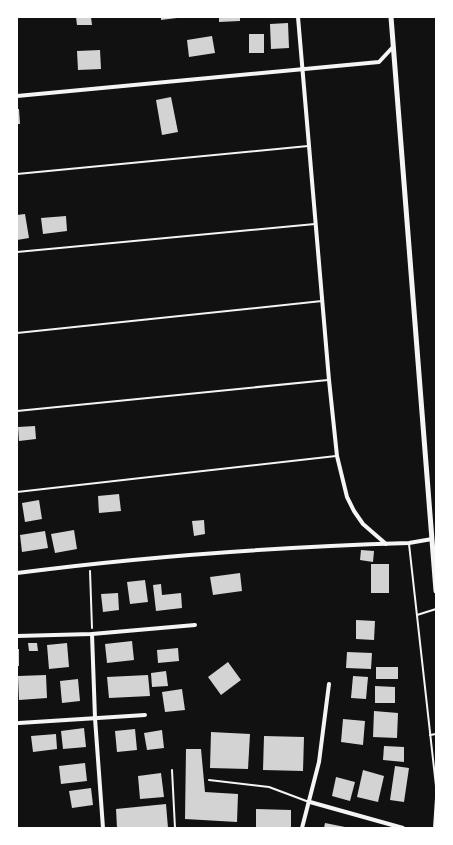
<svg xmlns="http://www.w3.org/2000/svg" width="453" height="845" viewBox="0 0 453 845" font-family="Lora,serif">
<rect width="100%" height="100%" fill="#111"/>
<g fill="#d3d3d3">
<polygon points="76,17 91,17 92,25 77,25"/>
<polygon points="161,17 177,17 177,18 161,20"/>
<polygon points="219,17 240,17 240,21 219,22"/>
<polygon points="288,23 289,48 271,49 270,24"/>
<rect x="249" y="34" width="15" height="19"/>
<polygon points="212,36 215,53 189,57 187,40"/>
<polygon points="100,50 101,69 78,70 77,51"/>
<polygon points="171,97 178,132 162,135 156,100"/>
<polygon points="17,109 19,109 20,124 17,124"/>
<polygon points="25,214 29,238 17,240 17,215"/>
<polygon points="66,216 67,231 43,234 41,218"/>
<polygon points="35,426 36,439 19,441 18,427"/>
<polygon points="119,494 121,511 99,513 98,496"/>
<polygon points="39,500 42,519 25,522 22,503"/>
<polygon points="204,520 205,534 194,536 192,521"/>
<polygon points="74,530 77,549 55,553 51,534"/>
<polygon points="45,531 48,548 22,552 20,535"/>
<polygon points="361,550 374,551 373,562 360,560"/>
<rect x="371" y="564" width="18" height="29"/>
<polygon points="240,573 242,591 213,595 210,577"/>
<polygon points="145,580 148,602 130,604 127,582"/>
<polygon points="161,584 162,595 181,593 182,608 156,611 153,585"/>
<polygon points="118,593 119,610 103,612 101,594"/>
<polygon points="356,620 375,621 374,640 356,639"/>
<polygon points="132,641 134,660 107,663 105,644"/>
<polygon points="28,643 37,643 38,651 29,651"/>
<polygon points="67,643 69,667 49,669 47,645"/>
<polygon points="178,648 179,661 158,663 157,650"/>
<rect x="17" y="649" width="2" height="17"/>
<polygon points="347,652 372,653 371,669 346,668"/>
<polygon points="228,662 241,680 221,695 208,677"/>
<rect x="376" y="667" width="22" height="12"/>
<polygon points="166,671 168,686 152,687 151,673"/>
<polygon points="46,675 47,698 19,700 18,676"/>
<polygon points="148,675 150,696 109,698 107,677"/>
<polygon points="353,676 368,677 366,699 351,698"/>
<polygon points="78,679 80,701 62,703 60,681"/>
<polygon points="375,686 395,687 395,703 375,703"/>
<polygon points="182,689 185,710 165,712 162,692"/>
<polygon points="374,711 398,713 397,738 373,737"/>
<polygon points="343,719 365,721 363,745 341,742"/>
<polygon points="84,728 86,747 63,749 61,731"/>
<polygon points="135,729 137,750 117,752 115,731"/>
<polygon points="162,730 164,748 147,750 144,733"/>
<polygon points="211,732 250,734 248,769 210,768"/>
<polygon points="56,734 57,749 33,752 31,736"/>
<polygon points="264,736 304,737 303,771 263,770"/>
<polygon points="384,746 404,747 404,762 383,760"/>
<polygon points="186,749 201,749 205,792 238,794 237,822 185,819"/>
<polygon points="85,763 87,781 61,784 59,766"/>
<polygon points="395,766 409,768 404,802 390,800"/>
<polygon points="363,770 384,776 378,802 357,797"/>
<polygon points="161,773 164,797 140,799 138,776"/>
<polygon points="336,777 355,782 350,801 332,796"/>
<polygon points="91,788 93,805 72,808 69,791"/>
<polygon points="166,804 168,828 117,828 116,809"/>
<polygon points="256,809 291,810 291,828 256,828"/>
<polygon points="325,823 345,827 345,828 324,828"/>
</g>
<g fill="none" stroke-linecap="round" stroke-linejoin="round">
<polyline stroke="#f5f5f5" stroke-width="2" points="90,571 92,628"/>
<g stroke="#f5f5f5" stroke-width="2">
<polyline points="17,174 308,146"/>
<polyline points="17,252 315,224"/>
<polyline points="17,333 322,301"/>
<polyline points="17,411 328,380"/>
<polyline points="17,492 336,456"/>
<polyline points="409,544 436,786"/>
<polyline points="417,615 436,609"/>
<polyline points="430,735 436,734"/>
<polyline points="172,770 175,828"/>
<polyline points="209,780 269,787 309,802"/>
<polyline points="434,828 436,798"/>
</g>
<g stroke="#f5f5f5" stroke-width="4">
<polyline points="298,17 329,380 337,456 347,497 354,511 363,524 386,544"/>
<polyline points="17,96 379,62 392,48"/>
<path d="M17,573C147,556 278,547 409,543L432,539"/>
<polyline points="92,634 95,718 103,828"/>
<polyline points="17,636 92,634 195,625"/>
<polyline points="19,723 145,715"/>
<polyline points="310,802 403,828"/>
<polyline points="302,828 319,762 329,684"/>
</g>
<polyline stroke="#f5f5f5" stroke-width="5" points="391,17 436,591"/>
</g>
<rect width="453" height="845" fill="none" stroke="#ffffff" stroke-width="36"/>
</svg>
